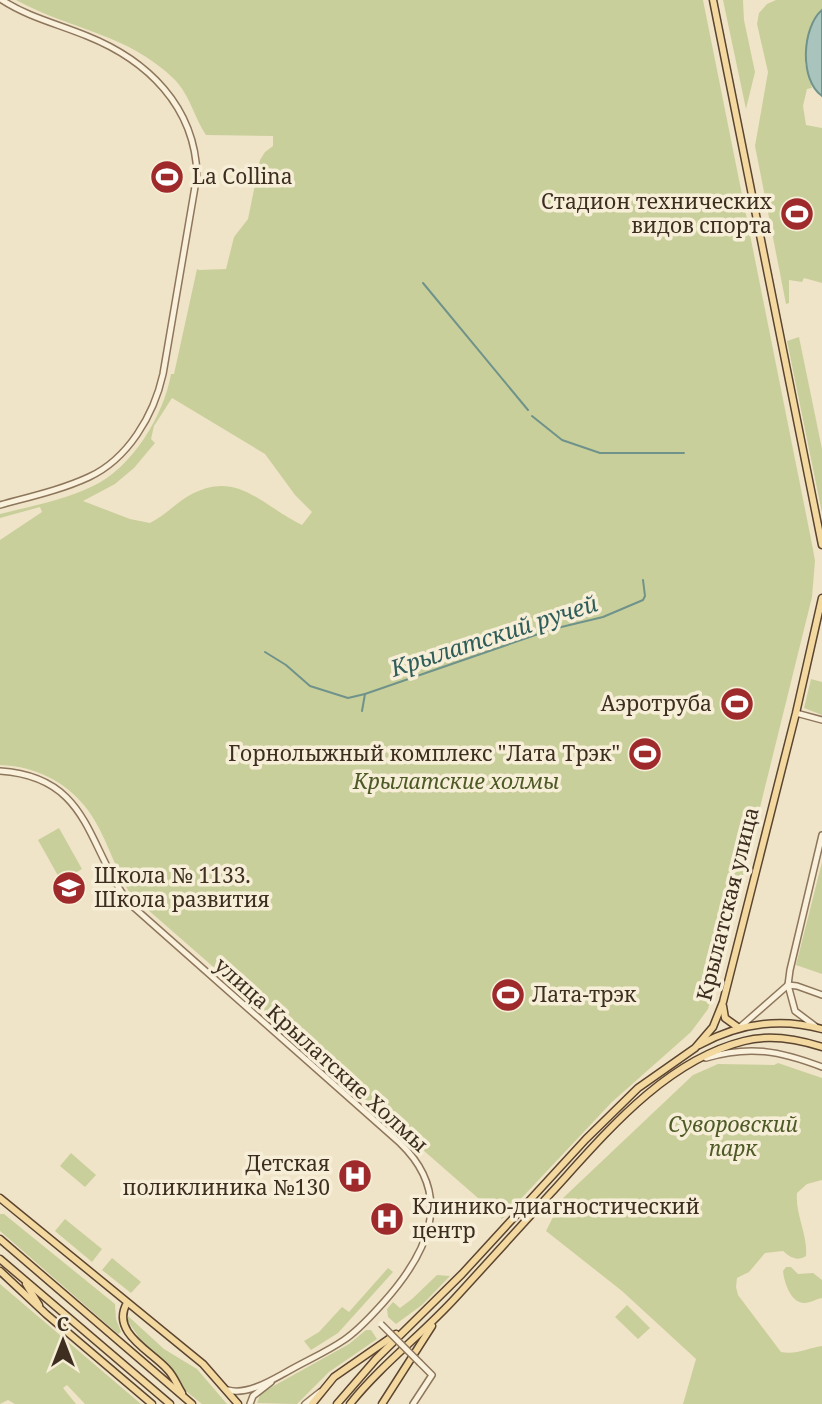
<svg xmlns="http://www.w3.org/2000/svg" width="822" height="1404" viewBox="0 0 822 1404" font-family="'Noto Serif',serif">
<rect width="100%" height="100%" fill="#f0e4c8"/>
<g fill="#c9cf9b" fill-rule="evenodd">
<path d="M16,0H703L812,544L815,561L812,597L726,945L708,1009L691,1032L612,1102L502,1219L131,895C116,871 109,845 95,821C75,786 39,766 0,765V540L42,512L40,507L0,518V514C31,506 65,500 93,486C132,468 164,415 171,374H174L197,269L199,270L226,269L234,237L248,219L260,160L265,152L273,146V136L206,135C194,117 190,95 174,79C127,33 70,30 16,0ZM172,398L265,454L295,495L312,512L302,525C261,505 237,469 190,495C176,503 164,516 150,523L130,519L83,501L115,484L134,468L155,443L151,439L154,426Z"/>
<polygon points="723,0 743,0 744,20 755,72 746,109"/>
<polygon points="776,0 822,0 822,10 805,64 812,88 807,89 803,106 806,125 822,128 822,283 804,278 802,282 789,280 789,303 786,304 755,146 768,72 757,24 759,13 767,4"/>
<polygon points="799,337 822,449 822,513 787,341"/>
<polygon points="811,679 822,682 822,715 804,708"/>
<polygon points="59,828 82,869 61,881 38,840"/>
<polygon points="822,862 822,974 796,965"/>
<path d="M778,1063L822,1078V1180L807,1184L797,1193C795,1214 808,1235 806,1256C797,1262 790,1257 783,1251L765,1253L749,1272L737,1278L736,1287L738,1295L781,1352C796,1355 808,1348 822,1346V1404H683L696,1359L622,1291L546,1231L562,1199L693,1075L718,1064L774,1065Z"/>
<polygon points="71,1153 96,1175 85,1187 60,1166"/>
<polygon points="0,1214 4,1214 115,1304 116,1319 121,1332 118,1334 0,1231"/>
<polygon points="65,1219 102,1249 92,1262 55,1231"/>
<polygon points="112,1258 141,1282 131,1293 102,1270"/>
<path d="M786,1267H791L798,1274L813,1273L822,1280V1298C816,1299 810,1303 805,1303C791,1304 784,1282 783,1271Z"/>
<polygon points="388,1268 393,1272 338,1333 311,1350 304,1341 319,1332 342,1307 349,1312"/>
<polygon points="437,1275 450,1276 422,1305 396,1324 388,1317 387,1309 393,1302 400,1308 412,1299"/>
<polygon points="0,1284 141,1404 85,1404 67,1385 63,1388 76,1404 15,1404 8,1400 0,1404"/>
<polygon points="627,1305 650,1328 638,1339 615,1317"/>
<polygon points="128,1316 164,1349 197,1369 227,1404 202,1404 182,1388 176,1374 142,1342 127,1320"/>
<polygon points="366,1330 371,1330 377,1339 329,1372 297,1404 257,1403 261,1393 349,1344"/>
</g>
<path fill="#a9c4bc" stroke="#6f938a" stroke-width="2" d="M822,10V96C799,80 802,27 822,10Z"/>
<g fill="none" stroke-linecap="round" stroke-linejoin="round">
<g stroke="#6f938a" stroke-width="2">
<polyline points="423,283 528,410"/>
<polyline points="532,416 562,440 600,453 684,453"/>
<polyline points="265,652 286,665 310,686 348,698 365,694"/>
<polyline points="362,711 365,694 553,629 603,617 643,600 645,596 643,580"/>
</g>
<g stroke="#8d765c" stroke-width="8">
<g id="minor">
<path d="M0,505C29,497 61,490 89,477C128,459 154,415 163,374L197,175C195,106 147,60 87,36C58,24 28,17 2,0"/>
<polyline points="796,713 822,720"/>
<path d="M0,771C91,777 86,847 130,904L400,1143C456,1197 427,1254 383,1303C371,1316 359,1330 344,1340C328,1351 310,1359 292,1369C275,1378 248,1396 228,1390"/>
<polyline points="815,1026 795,1011 788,985 790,970 822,835"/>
<polyline points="739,1028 788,985 797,986 822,995"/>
<path d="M706,1058C750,1045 780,1051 822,1067"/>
<polyline points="250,1404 253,1396 271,1382"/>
<polyline points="305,1404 320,1392"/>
<polyline points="413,1404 432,1375 420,1363"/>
</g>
</g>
<g stroke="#5b4430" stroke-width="9">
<g id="major">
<polyline points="713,0 822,545"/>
<polyline points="723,1006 725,1018 739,1028"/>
<path d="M699,1045C738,1024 779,1017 822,1029"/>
<polyline points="0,1198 203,1364 238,1404"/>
<polyline points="0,1239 192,1404"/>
<polyline points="0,1259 170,1404"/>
<polyline points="0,1271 46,1314 152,1404"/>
<polyline points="26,1284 39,1305"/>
<path d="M127,1303C110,1332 151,1351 167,1369C174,1376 177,1385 182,1393"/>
<polyline points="312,1404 334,1377 396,1334"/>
<polyline points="337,1404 376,1359 462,1274 586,1139 638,1088 695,1048 713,1027 723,1002 796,713 822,598"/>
<path d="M350,1404C382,1364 424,1333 458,1295C489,1261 520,1227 551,1193C604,1135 664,1061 744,1041C770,1034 797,1039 822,1047"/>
<polyline points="382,1404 432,1326"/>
</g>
</g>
<use href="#minor" stroke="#faf1dc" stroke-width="5"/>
<use href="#major" stroke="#f3d9a0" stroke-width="6"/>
<g stroke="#8d765c" stroke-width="8" stroke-linecap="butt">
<polyline id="minor-bridge" points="381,1324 420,1363"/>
</g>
<use href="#minor-bridge" stroke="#faf1dc" stroke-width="5"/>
</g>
<defs>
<g id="stadium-disc" transform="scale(1.75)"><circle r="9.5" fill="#9e2a2b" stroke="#f7eed8"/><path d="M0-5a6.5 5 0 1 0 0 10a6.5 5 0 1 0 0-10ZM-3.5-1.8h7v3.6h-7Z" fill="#fff"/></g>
<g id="school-disc" transform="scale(1.75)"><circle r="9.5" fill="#9e2a2b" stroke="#f7eed8"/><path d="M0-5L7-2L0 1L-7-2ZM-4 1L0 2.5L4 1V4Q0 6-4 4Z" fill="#fff"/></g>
<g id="hospital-disc" transform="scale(1.75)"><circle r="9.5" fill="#9e2a2b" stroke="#f7eed8"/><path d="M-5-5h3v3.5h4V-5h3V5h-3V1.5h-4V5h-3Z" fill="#fff"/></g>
</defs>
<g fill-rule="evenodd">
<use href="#stadium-disc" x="167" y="177"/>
<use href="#stadium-disc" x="797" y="214"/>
<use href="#stadium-disc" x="737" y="704"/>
<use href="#stadium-disc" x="645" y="754"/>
<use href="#school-disc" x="69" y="888"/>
<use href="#stadium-disc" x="508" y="995"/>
<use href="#hospital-disc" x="355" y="1176"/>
<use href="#hospital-disc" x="387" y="1219"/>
</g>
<g text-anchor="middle" stroke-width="7" stroke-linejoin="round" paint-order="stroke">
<g font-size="21" fill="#3d2e20" stroke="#f7eed8" text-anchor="start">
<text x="192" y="184">La Collina</text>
<text x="772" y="209" text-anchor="end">Стадион технических<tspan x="772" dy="24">видов спорта</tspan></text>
<text x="712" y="711" text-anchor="end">Аэротруба</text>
<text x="620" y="761" text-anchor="end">Горнолыжный комплекс "Лата Трэк"</text>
<text x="94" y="883">Школа № 1133.<tspan x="94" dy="24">Школа развития</tspan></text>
<text x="532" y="1002">Лата-трэк</text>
<text x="330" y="1171" text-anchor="end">Детская<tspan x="330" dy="24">поликлиника №130</tspan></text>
<text x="412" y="1214">Клинико-диагностический<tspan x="412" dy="24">центр</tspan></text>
</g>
<g font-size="21" font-style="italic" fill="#4d5a26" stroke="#f7eed8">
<text x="456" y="789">Крылатские холмы</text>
<text x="733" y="1132">Суворовский<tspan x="733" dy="24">парк</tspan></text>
</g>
<g font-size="21" fill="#3d2e20" stroke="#f7eed8">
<text transform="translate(728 904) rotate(-76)" y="7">Крылатская улица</text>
<text transform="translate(321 1055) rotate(42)" y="7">улица Крылатские Холмы</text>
</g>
<g font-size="23" font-style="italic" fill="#2f5d5a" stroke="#f7eed8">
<text transform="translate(494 636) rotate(-18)" y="8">Крылатский ручей</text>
</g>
</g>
<g transform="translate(63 1341)" stroke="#f7eed8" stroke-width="5" paint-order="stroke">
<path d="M0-5L12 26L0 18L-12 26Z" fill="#3d2e20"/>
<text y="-10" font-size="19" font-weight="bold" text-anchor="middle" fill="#3d2e20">С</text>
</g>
</svg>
